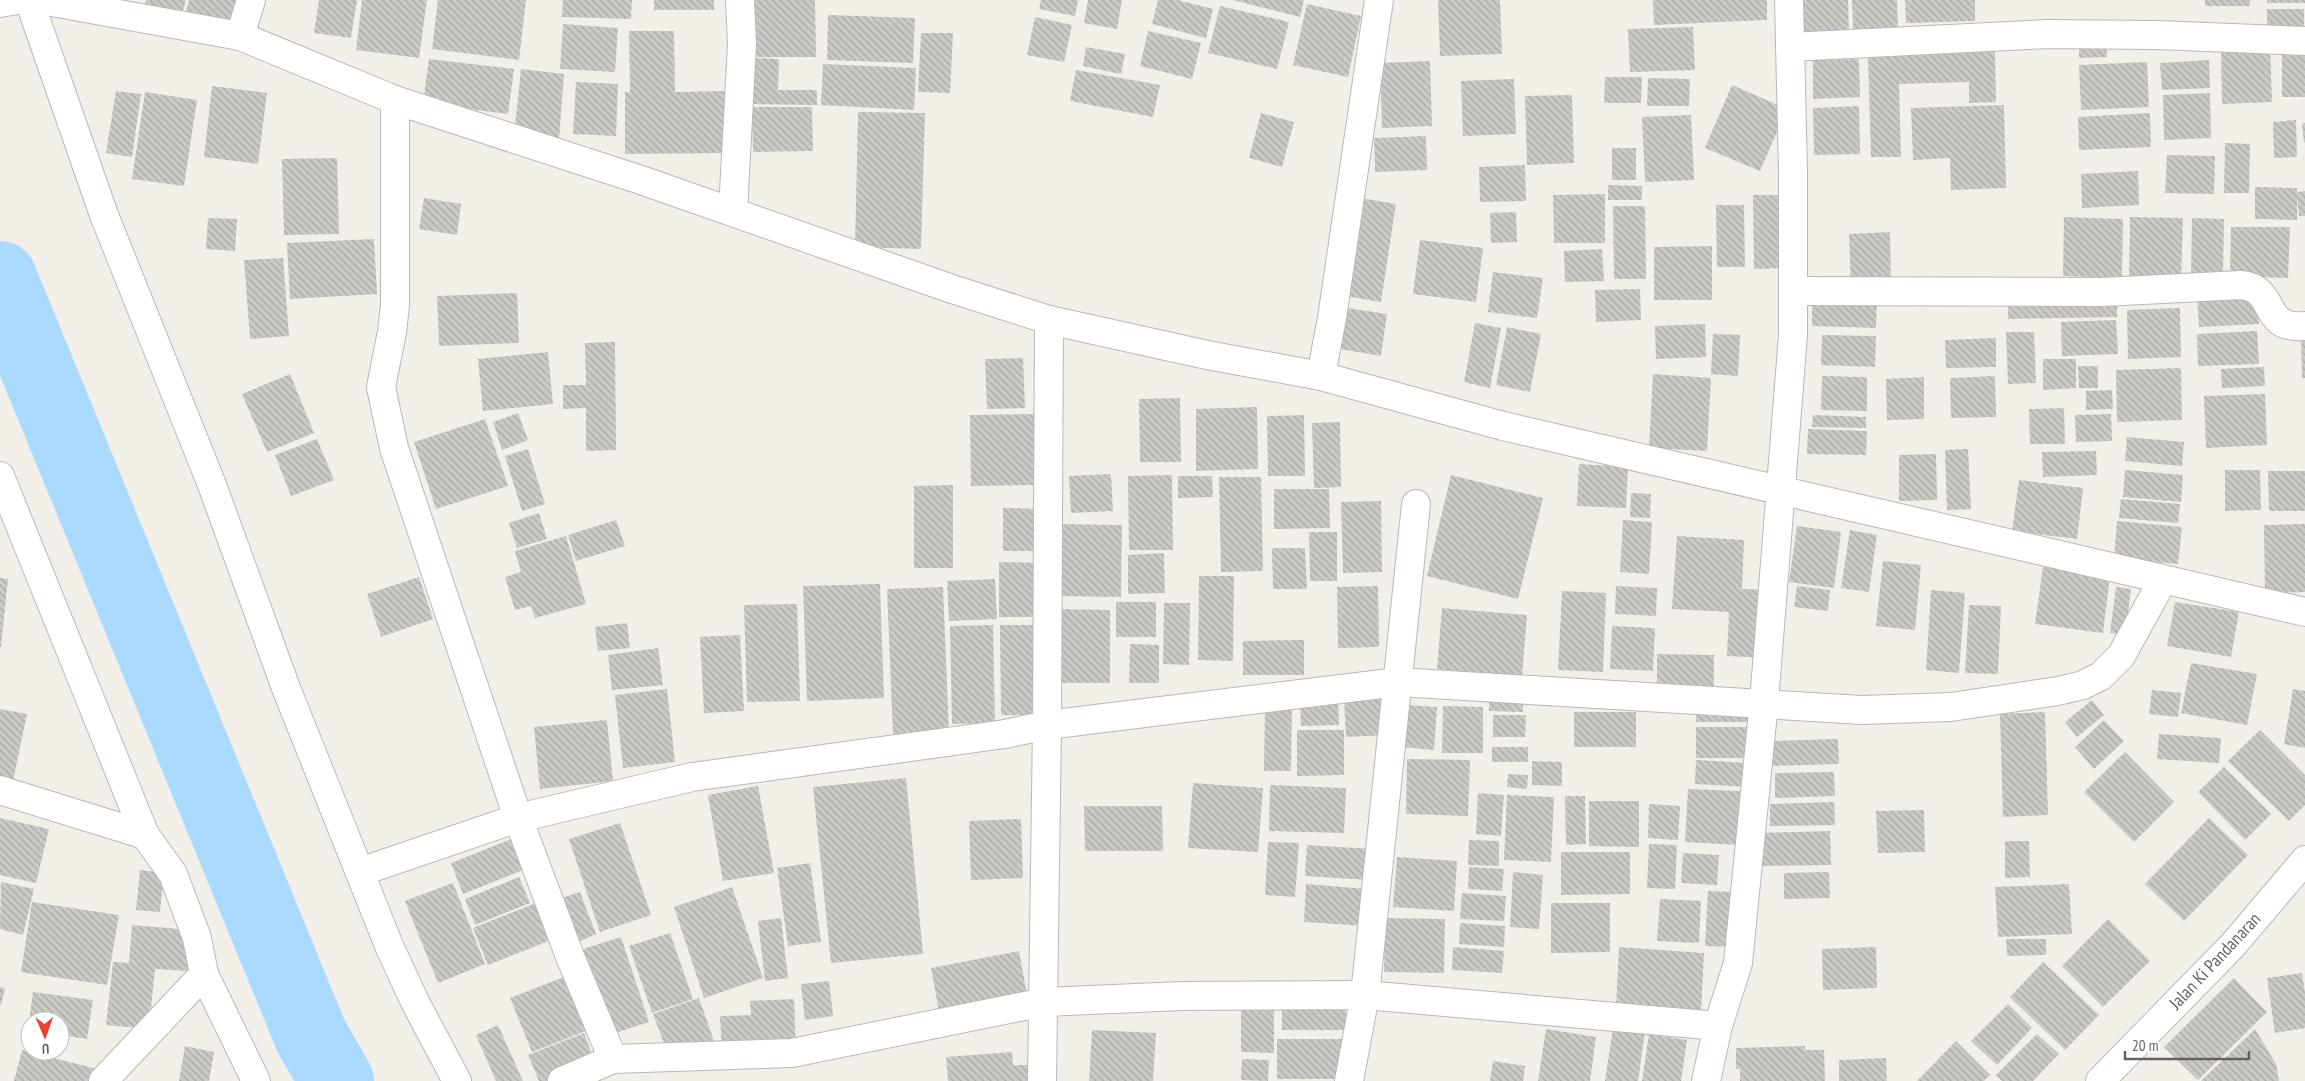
<svg xmlns="http://www.w3.org/2000/svg" width="2305" height="1081" viewBox="0 0 2305 1081" font-family="'PT Sans Narrow',sans-serif">
<defs>
<pattern id="building-back-hatch" width="6" height="6" patternUnits="userSpaceOnUse" patternTransform="scale(1.25)"><rect width="6" height="6" fill="#cccac5"/><path d="M-1 5l2 2M0 0l6 6M5-1l2 2" fill="none" stroke="#a9a8a4"/></pattern>
</defs>
<rect width="100%" height="100%" fill="#f1efe8"/>
<g fill="none" stroke-linecap="round" stroke-linejoin="round">
<polyline stroke="#aadaff" stroke-width="74" points="0,278 311,1036 337,1081"/>
</g>
<g fill="url(#building-back-hatch)">
<polygon points="146,0 186,0 182,14 145,6"/>
<polygon points="189,0 248,0 243,24 186,12"/>
<polygon points="319,0 357,0 351,38 314,33"/>
<polygon points="362,0 427,0 419,58 356,50"/>
<polygon points="438,0 526,0 519,60 432,49"/>
<polygon points="563,0 632,0 631,19 562,17"/>
<rect x="654" y="0" width="60" height="10"/>
<polygon points="753,0 815,0 816,57 753,57"/>
<polygon points="1041,0 1078,0 1075,16 1039,9"/>
<polygon points="1088,0 1122,0 1117,29 1084,23"/>
<polygon points="1158,0 1178,0 1213,9 1206,38 1152,24"/>
<polygon points="1233,0 1304,0 1300,17"/>
<polygon points="1438,0 1500,0 1502,54 1440,56"/>
<polygon points="1653,0 1767,0 1767,20 1654,25"/>
<polygon points="1801,0 1848,0 1849,35 1802,37"/>
<polygon points="1852,0 1897,0 1898,29 1853,29"/>
<polygon points="1905,0 1975,0 1975,21 1906,23"/>
<rect x="2205" y="0" width="45" height="6"/>
<rect x="2267" y="0" width="38" height="3"/>
<polygon points="1307,4 1361,16 1348,77 1293,65"/>
<polygon points="1220,6 1289,22 1277,69 1208,53"/>
<polygon points="2267,9 2304,9 2304,32 2267,33"/>
<polygon points="828,15 915,18 913,63 827,60"/>
<polygon points="1035,17 1072,25 1064,62 1027,55"/>
<polygon points="563,24 618,28 615,72 560,69"/>
<polygon points="1693,27 1695,70 1630,72 1628,29"/>
<polygon points="629,31 674,31 675,92 726,91 727,153 625,154 625,92 630,92"/>
<polygon points="1148,31 1201,43 1192,79 1140,66"/>
<polygon points="921,33 953,33 950,93 918,92"/>
<polygon points="2106,37 2107,57 2079,58 2079,38"/>
<polygon points="2270,42 2272,102 2222,104 2221,43"/>
<rect x="2282" y="45" width="23" height="52"/>
<polygon points="1086,47 1125,54 1121,74 1083,66"/>
<polygon points="1995,51 1996,102 1969,103 1969,82 1899,84 1901,157 1871,157 1868,55"/>
<polygon points="752,58 779,59 778,90 817,90 817,105 752,104"/>
<polygon points="429,59 514,69 508,114 423,103"/>
<polygon points="1859,59 1860,97 1813,99 1813,60"/>
<polygon points="2209,60 2210,88 2162,90 2160,63"/>
<polygon points="1430,61 1432,126 1382,128 1380,63"/>
<polygon points="2147,62 2149,107 2081,110 2079,65"/>
<polygon points="823,64 916,68 914,110 821,105"/>
<polygon points="521,69 564,74 559,139 514,135"/>
<polygon points="1076,70 1160,85 1153,117 1070,101"/>
<polygon points="1605,77 1642,77 1641,103 1604,103"/>
<polygon points="1648,78 1690,79 1689,106 1647,106"/>
<polygon points="1514,79 1516,134 1463,136 1461,81"/>
<polygon points="576,82 618,84 616,136 573,134"/>
<polygon points="1732,85 1787,109 1760,171 1705,148"/>
<polygon points="212,86 267,93 258,164 204,157"/>
<polygon points="116,91 141,94 132,157 106,153"/>
<polygon points="145,92 197,100 184,186 132,179"/>
<polygon points="2210,93 2211,138 2164,140 2163,95"/>
<polygon points="1572,95 1574,163 1527,165 1525,96"/>
<polygon points="2004,105 2006,188 1951,190 1950,158 1913,160 1911,108"/>
<polygon points="1859,106 1860,154 1814,155 1813,108"/>
<polygon points="752,107 812,107 813,151 753,152"/>
<polygon points="858,112 925,113 921,249 855,247"/>
<polygon points="1261,113 1294,122 1282,167 1249,158"/>
<polygon points="2150,113 2151,147 2079,150 2078,117"/>
<polygon points="1691,115 1694,180 1645,182 1642,117"/>
<polygon points="2296,120 2297,157 2274,158 2273,122"/>
<polygon points="2302,123 2305,123 2305,142 2304,143"/>
<polygon points="1426,136 1427,170 1375,172 1374,138"/>
<polygon points="2225,143 2250,144 2249,193 2224,193"/>
<rect x="1612" y="148" width="24" height="32"/>
<polygon points="2167,155 2215,156 2214,194 2165,193"/>
<polygon points="337,158 339,234 284,235 282,159"/>
<polygon points="1525,165 1526,201 1480,202 1479,167"/>
<polygon points="2138,171 2139,205 2082,208 2081,174"/>
<polygon points="1608,185 1642,186 1642,200 1608,200"/>
<polygon points="2255,187 2297,188 2297,192 2305,191 2305,216 2299,216 2297,196 2297,220 2255,219"/>
<polygon points="1605,194 1605,243 1554,243 1553,195"/>
<polygon points="1753,195 1784,195 1784,268 1754,269"/>
<polygon points="424,198 461,204 457,235 419,229"/>
<polygon points="1361,198 1396,204 1381,302 1345,296"/>
<polygon points="1716,205 1744,205 1745,267 1717,267"/>
<polygon points="1613,206 1645,206 1646,279 1614,279"/>
<polygon points="1516,212 1517,242 1491,243 1490,213"/>
<polygon points="2064,217 2123,219 2122,278 2063,276"/>
<polygon points="2130,217 2183,218 2181,281 2129,280"/>
<polygon points="208,218 237,219 235,251 206,249"/>
<polygon points="2192,218 2224,219 2223,277 2191,276"/>
<polygon points="2231,227 2290,227 2288,278 2230,276"/>
<polygon points="1890,232 1891,284 1851,285 1849,234"/>
<polygon points="374,239 377,294 290,299 287,243"/>
<polygon points="1420,240 1483,248 1476,302 1413,294"/>
<polygon points="1712,246 1712,300 1654,300 1654,247"/>
<polygon points="1602,249 1604,281 1565,282 1564,251"/>
<polygon points="283,258 289,336 250,339 244,260"/>
<polygon points="1493,272 1543,278 1537,318 1488,312"/>
<polygon points="1640,289 1641,320 1596,322 1595,290"/>
<polygon points="2257,292 2259,324 2199,327 2197,295"/>
<polygon points="517,293 519,343 439,346 437,296"/>
<polygon points="1812,296 1877,297 1876,328 1812,326"/>
<polygon points="2117,297 2117,317 2008,319 2008,298"/>
<polygon points="1347,308 1387,314 1381,356 1340,349"/>
<polygon points="2180,308 2181,357 2128,359 2127,310"/>
<polygon points="2116,320 2118,354 2062,356 2061,322"/>
<polygon points="1475,323 1501,328 1490,388 1464,382"/>
<polygon points="1705,324 1706,357 1656,359 1655,326"/>
<polygon points="1507,327 1541,334 1530,392 1496,385"/>
<polygon points="2257,331 2259,364 2198,366 2197,334"/>
<polygon points="2006,332 2034,332 2036,383 2008,384"/>
<polygon points="2301,332 2305,332 2305,378 2302,378"/>
<polygon points="1713,334 1740,335 1738,376 1711,374"/>
<polygon points="1822,335 1876,336 1875,367 1821,365"/>
<polygon points="1996,338 1996,367 1946,368 1945,340"/>
<polygon points="615,342 616,450 586,451 586,408 563,409 563,385 586,385 585,343"/>
<polygon points="548,352 553,404 483,411 478,359"/>
<polygon points="1023,358 1025,408 987,409 985,359"/>
<polygon points="2043,359 2076,359 2076,388 2043,390"/>
<polygon points="2078,366 2098,366 2098,388 2079,388"/>
<polygon points="2264,367 2265,386 2222,388 2221,369"/>
<polygon points="2181,368 2182,420 2117,422 2116,370"/>
<polygon points="290,374 314,433 267,452 242,394"/>
<polygon points="1653,374 1711,378 1707,451 1649,448"/>
<polygon points="1822,376 1867,377 1867,411 1821,410"/>
<polygon points="1995,376 1996,417 1951,418 1950,378"/>
<polygon points="1924,377 1924,419 1887,420 1886,379"/>
<polygon points="2112,390 2113,409 2086,410 2086,391"/>
<polygon points="2265,394 2267,445 2206,448 2204,396"/>
<polygon points="1180,398 1181,462 1140,462 1139,399"/>
<polygon points="1257,407 1258,469 1196,471 1196,409"/>
<polygon points="2064,408 2065,444 2030,444 2029,409"/>
<polygon points="518,413 528,440 502,450 493,422"/>
<polygon points="1041,414 1042,485 971,486 970,415"/>
<polygon points="2111,414 2112,441 2076,442 2075,415"/>
<polygon points="1304,415 1305,476 1268,476 1267,416"/>
<polygon points="1813,415 1866,417 1866,428 1812,427"/>
<polygon points="485,419 508,486 436,509 414,442"/>
<polygon points="1340,422 1341,487 1314,488 1312,423"/>
<polygon points="1808,429 1867,431 1866,455 1807,454"/>
<polygon points="2127,437 2184,442 2182,466 2125,461"/>
<polygon points="317,439 334,480 291,496 275,455"/>
<polygon points="528,449 545,504 522,511 505,456"/>
<polygon points="1968,449 1971,509 1947,510 1945,450"/>
<polygon points="2096,451 2097,475 2043,477 2042,452"/>
<polygon points="1936,454 1937,500 1899,501 1899,455"/>
<polygon points="1579,464 1628,467 1626,508 1577,506"/>
<polygon points="2125,470 2183,475 2181,502 2123,497"/>
<polygon points="2225,470 2260,470 2261,510 2225,511"/>
<polygon points="2268,471 2305,471 2305,511 2269,511"/>
<polygon points="1111,474 1113,511 1071,513 1069,476"/>
<polygon points="1172,475 1173,550 1129,550 1128,476"/>
<polygon points="1451,475 1543,498 1518,599 1427,576"/>
<polygon points="1178,476 1212,476 1213,497 1178,498"/>
<polygon points="1219,477 1261,477 1263,571 1221,572"/>
<polygon points="2019,480 2083,488 2077,539 2012,531"/>
<polygon points="953,485 953,568 914,568 914,486"/>
<polygon points="1274,489 1329,489 1330,528 1274,529"/>
<polygon points="1631,493 1651,494 1650,518 1630,517"/>
<polygon points="2121,499 2180,504 2178,523 2119,518"/>
<polygon points="1381,501 1382,572 1343,573 1341,502"/>
<polygon points="1003,508 1047,509 1047,551 1003,551"/>
<polygon points="539,513 547,539 517,548 509,523"/>
<polygon points="616,520 625,546 576,561 568,535"/>
<polygon points="1623,520 1652,522 1649,574 1620,572"/>
<polygon points="2117,521 2182,527 2178,564 2114,559"/>
<polygon points="1052,524 1122,525 1121,597 1051,596"/>
<polygon points="2305,524 2305,592 2265,593 2264,525"/>
<polygon points="1797,526 1841,532 1834,588 1789,582"/>
<polygon points="1850,530 1877,535 1869,592 1841,588"/>
<polygon points="1309,532 1337,532 1337,581 1310,581"/>
<polygon points="566,536 586,604 535,618 531,606 515,610 505,577 521,572 515,551"/>
<polygon points="1677,536 1744,540 1742,589 1769,590 1765,658 1727,656 1729,612 1672,609"/>
<polygon points="1272,548 1305,548 1307,589 1273,589"/>
<polygon points="1164,553 1165,593 1128,594 1128,555"/>
<polygon points="1883,561 1921,565 1915,630 1876,626"/>
<polygon points="999,562 1045,563 1044,617 999,617"/>
<polygon points="2043,567 2110,576 2103,633 2035,624"/>
<polygon points="1199,576 1234,576 1233,661 1198,660"/>
<polygon points="419,577 433,619 381,637 367,594"/>
<polygon points="0,578 8,579 1,647 0,647"/>
<polygon points="995,579 997,619 949,621 947,581"/>
<polygon points="880,584 884,698 807,701 803,586"/>
<polygon points="1378,586 1379,647 1338,648 1337,587"/>
<polygon points="1616,586 1657,588 1656,616 1615,614"/>
<polygon points="1797,586 1830,590 1828,611 1794,607"/>
<polygon points="943,587 949,733 893,735 887,589"/>
<polygon points="2116,587 2131,589 2125,635 2110,633"/>
<polygon points="1931,590 1965,593 1959,673 1926,670"/>
<polygon points="1562,591 1606,593 1603,672 1558,670"/>
<rect x="1116" y="602" width="40" height="35"/>
<polygon points="2175,602 2239,612 2231,657 2167,646"/>
<polygon points="1164,603 1190,603 1189,665 1163,664"/>
<polygon points="797,604 800,701 747,702 744,605"/>
<polygon points="1969,605 2001,606 1998,674 1965,673"/>
<polygon points="1442,608 1527,615 1522,677 1437,669"/>
<polygon points="1056,609 1110,610 1110,683 1055,683"/>
<polygon points="627,623 630,648 598,651 595,627"/>
<polygon points="993,625 995,723 952,724 950,626"/>
<polygon points="1000,625 1042,625 1042,715 1001,715"/>
<polygon points="1612,626 1655,628 1653,671 1610,669"/>
<polygon points="740,635 744,711 704,713 700,637"/>
<polygon points="1304,640 1304,675 1243,675 1243,641"/>
<polygon points="1130,644 1159,645 1159,683 1129,683"/>
<polygon points="658,648 663,685 612,690 608,655"/>
<polygon points="1657,654 1714,655 1714,687 1657,686"/>
<polygon points="2191,663 2257,674 2247,725 2181,713"/>
<polygon points="667,689 675,762 623,768 615,695"/>
<polygon points="2293,689 2305,691 2305,748 2284,744"/>
<polygon points="2152,690 2181,693 2178,717 2149,714"/>
<polygon points="1489,696 1523,696 1523,712 1489,711"/>
<polygon points="1386,697 1388,735 1346,737 1344,699"/>
<polygon points="1338,698 1339,725 1301,726 1300,699"/>
<polygon points="2092,700 2104,715 2077,737 2065,722"/>
<polygon points="1265,701 1292,702 1291,771 1264,771"/>
<polygon points="1406,705 1437,707 1434,750 1402,747"/>
<rect x="1696" y="705" width="60" height="17"/>
<polygon points="1443,706 1483,707 1483,753 1442,753"/>
<polygon points="0,709 27,714 13,781 0,779"/>
<rect x="1574" y="712" width="62" height="35"/>
<polygon points="2045,712 2048,815 2003,817 2000,714"/>
<polygon points="1493,715 1526,715 1525,737 1493,737"/>
<polygon points="607,720 613,781 540,789 534,727"/>
<polygon points="2104,720 2124,741 2094,769 2075,747"/>
<rect x="1696" y="727" width="57" height="31"/>
<polygon points="1297,730 1344,730 1344,775 1297,776"/>
<polygon points="2260,730 2305,775 2305,805 2289,821 2228,761"/>
<polygon points="2159,734 2221,738 2219,763 2157,759"/>
<polygon points="1838,739 1839,764 1768,766 1767,741"/>
<rect x="1492" y="747" width="36" height="15"/>
<polygon points="2125,752 2174,802 2134,842 2084,792"/>
<polygon points="1407,759 1470,760 1468,816 1406,814"/>
<polygon points="1696,760 1748,763 1747,787 1695,784"/>
<polygon points="1532,761 1562,762 1562,786 1532,785"/>
<polygon points="2224,767 2271,814 2245,840 2198,792"/>
<polygon points="1834,772 1835,796 1775,798 1775,773"/>
<polygon points="1508,774 1528,775 1527,789 1507,787"/>
<polygon points="906,778 923,954 831,963 813,787"/>
<polygon points="1193,783 1263,788 1258,852 1188,848"/>
<polygon points="1270,785 1346,788 1344,833 1269,831"/>
<polygon points="758,786 774,873 723,881 708,795"/>
<polygon points="1688,789 1740,791 1737,845 1685,842"/>
<polygon points="1478,793 1504,795 1501,836 1476,834"/>
<polygon points="1507,795 1554,797 1551,862 1504,860"/>
<polygon points="1565,796 1585,796 1586,844 1566,845"/>
<polygon points="1589,801 1639,801 1639,847 1589,846"/>
<polygon points="1834,802 1835,825 1770,826 1770,804"/>
<polygon points="1649,804 1680,806 1678,840 1648,838"/>
<polygon points="1084,806 1162,806 1163,851 1085,851"/>
<polygon points="1924,810 1925,852 1878,853 1876,811"/>
<polygon points="0,818 49,829 36,883 0,875"/>
<polygon points="2209,818 2248,855 2184,921 2145,884"/>
<polygon points="1021,819 1023,878 971,880 969,821"/>
<polygon points="620,823 651,915 600,932 569,839"/>
<polygon points="1830,831 1831,865 1758,866 1758,833"/>
<polygon points="516,837 528,868 463,894 451,863"/>
<polygon points="1469,840 1499,841 1499,866 1468,865"/>
<polygon points="2005,841 2029,841 2030,877 2005,878"/>
<polygon points="1268,842 1299,843 1295,897 1265,895"/>
<polygon points="1649,844 1677,845 1675,889 1647,888"/>
<polygon points="1307,845 1372,849 1369,880 1305,876"/>
<polygon points="1561,852 1630,852 1630,894 1561,895"/>
<polygon points="1683,853 1719,855 1717,885 1681,883"/>
<polygon points="1397,857 1457,861 1454,911 1393,907"/>
<polygon points="810,863 821,942 788,946 777,868"/>
<polygon points="1469,867 1504,869 1502,891 1468,889"/>
<polygon points="140,870 164,873 160,912 136,910"/>
<polygon points="1513,872 1543,875 1539,929 1510,927"/>
<polygon points="1829,872 1830,898 1784,899 1784,873"/>
<polygon points="519,877 530,903 475,925 465,899"/>
<polygon points="1,882 34,889 23,935 0,929"/>
<polygon points="453,883 485,964 438,983 405,901"/>
<polygon points="1306,884 1368,889 1366,926 1304,922"/>
<polygon points="2069,884 2072,934 1998,937 1995,887"/>
<polygon points="732,887 763,978 704,998 674,907"/>
<polygon points="1708,891 1734,892 1731,947 1705,946"/>
<polygon points="580,892 596,934 576,943 559,899"/>
<polygon points="1462,893 1506,896 1504,921 1460,919"/>
<polygon points="1660,899 1701,901 1699,943 1657,941"/>
<polygon points="541,901 556,938 488,965 473,928"/>
<polygon points="32,902 119,915 107,985 21,972"/>
<polygon points="1551,903 1610,903 1610,952 1551,953"/>
<polygon points="781,918 788,978 765,981 758,921"/>
<polygon points="1385,918 1445,919 1444,973 1384,972"/>
<polygon points="2108,919 2150,961 2103,1007 2062,966"/>
<polygon points="1460,923 1505,926 1504,947 1459,944"/>
<polygon points="132,925 192,930 188,971 155,969 149,1029 106,1025 113,962 129,963"/>
<polygon points="670,933 693,999 652,1013 629,946"/>
<polygon points="621,937 649,1022 612,1034 583,949"/>
<polygon points="2006,939 2046,939 2046,955 2007,956"/>
<polygon points="1453,947 1504,951 1502,973 1452,970"/>
<polygon points="1619,947 1704,953 1701,1012 1616,1007"/>
<polygon points="1876,947 1877,988 1823,990 1822,949"/>
<polygon points="1019,951 1028,1000 940,1017 931,968"/>
<polygon points="2043,962 2099,1015 2065,1050 2010,997"/>
<polygon points="2302,973 2305,993 2305,1028 2275,1033 2267,978"/>
<polygon points="564,977 586,1031 532,1052 510,998"/>
<polygon points="2234,978 2267,1012 2198,1080 2164,1047"/>
<polygon points="829,981 833,1016 805,1020 801,984"/>
<polygon points="0,987 5,988 1,1005 0,1005"/>
<polygon points="33,992 93,1000 87,1039 60,1035 60,1021 30,1021 30,1030 28,1030"/>
<polygon points="699,998 714,1041 669,1057 653,1014"/>
<polygon points="794,999 796,1050 722,1052 720,1016 751,1015 750,1001"/>
<polygon points="1241,1000 1274,1000 1274,1053 1241,1052"/>
<rect x="1282" y="1004" width="64" height="26"/>
<polygon points="2008,1004 2032,1028 1997,1065 1971,1041"/>
<polygon points="498,1025 523,1081 496,1081 476,1035"/>
<polygon points="1613,1027 1645,1032 1638,1081 1605,1081"/>
<polygon points="1546,1029 1596,1037 1590,1081 1538,1081"/>
<polygon points="2255,1029 2276,1064 2279,1081 2201,1081"/>
<polygon points="1092,1030 1156,1033 1153,1081 1089,1081"/>
<polygon points="584,1033 596,1065 558,1081 539,1081 528,1055"/>
<polygon points="1649,1034 1687,1040 1681,1081 1642,1081"/>
<polygon points="2037,1034 2059,1054 2033,1081 2002,1081 1996,1075"/>
<rect x="1277" y="1039" width="67" height="40"/>
<polygon points="1956,1041 1990,1075 1984,1081 1917,1081"/>
<polygon points="185,1046 214,1052 209,1081 179,1081"/>
<polygon points="1805,1046 1805,1050 1824,1050 1825,1081 1740,1081 1740,1069 1736,1069 1736,1048"/>
<polygon points="22,1050 97,1069 93,1081 14,1081"/>
<polygon points="1012,1052 1013,1065 1030,1065 1031,1081 948,1081 946,1057"/>
<polygon points="1886,1058 1887,1081 1839,1081 1839,1060"/>
<polygon points="1242,1059 1269,1060 1268,1081 1241,1080"/>
<polygon points="1493,1061 1525,1066 1523,1081 1490,1081"/>
</g>
<g fill="none" stroke-linecap="round" stroke-linejoin="round">
<g stroke="#b5b8bc" stroke-width="30">
<g id="minor">
<polyline points="29,0 104,215 212,485 286,688 390,948 416,1004 457,1081"/>
<polyline points="41,0 240,36 395,100 641,180 952,289 1049,320 1207,355 1321,376 1503,426 2305,612"/>
<polyline points="0,3 17,0"/>
<polyline points="240,36 251,0"/>
<polyline points="1790,47 2048,34 2157,35 2305,41"/>
<polyline points="395,100 395,305 392,332 381,387 394,448 518,818 569,954 613,1059 792,1053 1044,1002 1182,996 1365,995 1718,1026"/>
<polyline points="733,211 742,44 740,0"/>
<path d="M1793,291L2103,292L2241,285C2279,289 2259,330 2305,326"/>
<polyline points="1321,376 1332,318 1379,0"/>
<polyline points="0,476 145,835 173,874 197,938 204,974 256,1081"/>
<polyline points="0,790 145,835"/>
<polyline points="360,872 518,818 692,777 1005,734 1047,725 1398,682 1862,710 1951,707 2058,691 2083,685 2101,676 2121,656 2163,580"/>
<polyline points="103,1081 204,974"/>
<polyline points="562,1081 613,1059"/>
<polyline points="1042,1081 1047,725 1049,320"/>
<polyline points="1349,1081 1365,995 1416,504"/>
<polyline points="1706,1081 1718,1026 1738,963 1764,702 1793,335 1793,173 1789,0"/>
</g>
</g>
<g stroke="#b6babf" stroke-width="30">
<polyline id="secondary" points="2100,1081 2233,945 2305,860"/>
</g>
<use href="#minor" stroke="#fff" stroke-width="28"/>
<use href="#secondary" stroke="#fff" stroke-width="28"/>
</g>
<g text-anchor="middle" stroke-width="5" stroke-linejoin="round" paint-order="stroke">
<g font-size="18" fill="#5f6368" stroke="#fff">
<text transform="translate(2215 961) rotate(-47)" y="6">Jalan Ki Pandanaran</text>
</g>
</g>
<g transform="translate(45 1036) rotate(178)"><circle r="24" fill="#ffffff" stroke="#bfc1c3"/>
<path d="M0-4L9 19L0 12L-9 19Z" fill="#ea4335"/>
<text y="-8" font-size="14" font-weight="bold" text-anchor="middle" fill="#5f6368">U</text>
</g>
<path d="M2125 1051v8h124v-8" fill="none" stroke="#5f6368" stroke-width="2.5"/>
<text x="2132" y="1051" font-size="15" fill="#5f6368" stroke="#ffffff" stroke-width="4" paint-order="stroke">20 m</text>
</svg>
